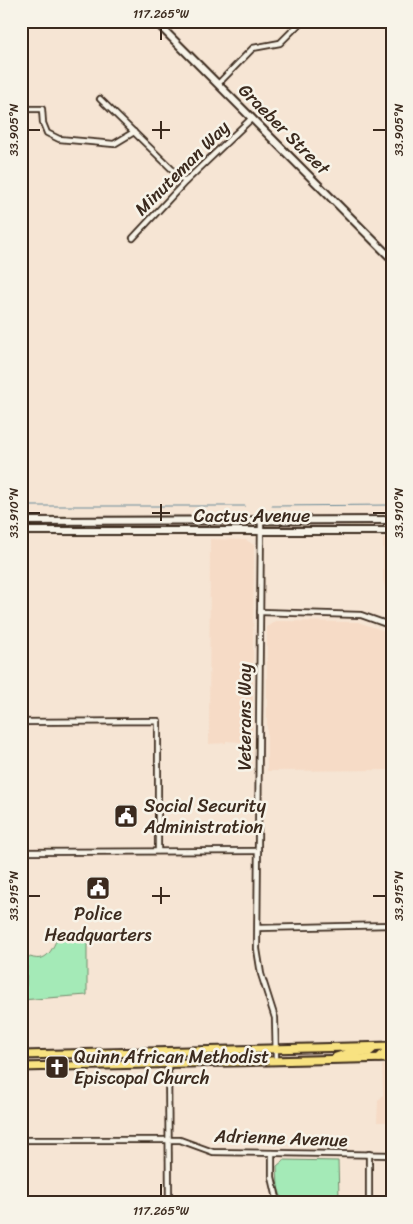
<svg xmlns="http://www.w3.org/2000/svg" width="413" height="1224" viewBox="0 0 413 1224" font-family="Sriracha,sans-serif">
<rect width="100%" height="100%" fill="#f6e5d4"/>
<filter id="ink" filterUnits="userSpaceOnUse"><feTurbulence type="fractalNoise" baseFrequency=".02" numOctaves="2"/><feDisplacementMap in="SourceGraphic" scale="10" xChannelSelector="R" yChannelSelector="G"/><feConvolveMatrix kernelMatrix="1 2 1 2 8 2 1 2 1" color-interpolation-filters="sRGB"/></filter>
<g filter="url(#ink)">
<g fill="#f6dbc6">
<polygon points="392,536 392,618 389,614 390,604 383,580 383,539"/>
<polygon points="210,539 246,540 254,545 252,743 226,741 226,743 209,744"/>
<polygon points="275,621 358,622 388,632 389,689 392,689 392,770 267,771 267,627"/>
<polygon points="382,1065 392,1065 392,1122 377,1122 378,1101 383,1095"/>
</g>
<g fill="#a4eab7" stroke="#708a6a">
<path d="M60,932L87,936V995L21,1000V986H26L27,964L21,963V953C47,967 51,952 60,932Z"/>
<polygon points="284,1160 338,1161 339,1197 342,1197 342,1203 283,1203 278,1187 277,1166"/>
</g>
<g fill="none" stroke-linecap="round" stroke-linejoin="round">
<g stroke="#6a8a98" stroke-width="1">
<polyline points="21,506 245,506"/>
<polyline points="272,506 392,505"/>
</g>
<g stroke="#3b2a1e" stroke-width="8">
<g id="street">
<polyline points="218,84 253,48 280,43 302,21"/>
<polyline points="100,99 185,182"/>
<polyline points="21,109 42,109 43,123 47,133 59,139 114,144 134,132"/>
<polyline points="133,238 185,182 252,118"/>
<polyline points="261,520 257,949 261,974 275,1018 276,1061"/>
<polyline points="260,612 361,615 392,626"/>
<polyline points="21,722 158,721 158,851"/>
<polyline points="21,852 258,851"/>
<polyline points="258,928 392,925"/>
<polyline points="168,1052 169,1203"/>
<polyline points="21,1140 180,1140 213,1152 392,1155"/>
<polyline points="272,1153 272,1177 278,1203"/>
<polyline points="369,1154 369,1203"/>
</g>
</g>
<g stroke="#3b2a1e" stroke-width="10">
<g id="secondary">
<polyline points="155,21 392,259"/>
<polyline points="21,521 392,520"/>
<polyline points="21,531 392,531"/>
</g>
</g>
<g stroke="#3b2a1e" stroke-width="11">
<g id="primary">
<polyline points="21,1055 392,1046"/>
<polyline points="336,1057 348,1053 369,1052 375,1047"/>
<polyline points="379,1058 385,1052 392,1052"/>
<polyline points="21,1067 392,1058"/>
</g>
</g>
<use href="#street" stroke="#f7f3e8" stroke-width="4.5"/>
<use href="#secondary" stroke="#f7f3e8" stroke-width="6"/>
<use href="#primary" stroke="#f8e281" stroke-width="7"/>
</g>
</g>
<path fill="none" stroke="#3b2a1e" stroke-width="2" d="M161,28V40M161,121V139M28,130H40M152,130H170M373,130H386M161,504V521M28,513H40M152,513H170M373,513H386M161,887V904M28,896H40M152,896H170M373,896H386M161,1184V1196"/>
<defs>
<g id="civic-square" transform="scale(1.25)"><rect x="-9" y="-9" width="18" height="18" rx="4" fill="#3b2a1e" stroke="#f7f3e8"/><path d="M-.6-6.5H3V-4.5H.6V-3L4-1V1h2V6H-6V1h2V-1L-.6-3ZM-1.2 2.5V6h2.4V2.5Z" fill="#fff"/></g>
<g id="church-square" transform="scale(1.25)"><rect x="-9" y="-9" width="18" height="18" rx="4" fill="#3b2a1e" stroke="#f7f3e8"/><path d="M-1.2-6h2.4v3.5h3.3v2.4h-3.3V6h-2.4V-.1h-3.3v-2.4h3.3Z" fill="#fff"/></g>
</defs>
<g fill-rule="evenodd">
<use href="#civic-square" x="126" y="816"/>
<use href="#civic-square" x="98" y="888"/>
<use href="#church-square" x="57" y="1067"/>
</g>
<g text-anchor="middle" stroke-width="5" stroke-linejoin="round" paint-order="stroke">
<g font-size="18" fill="#3b2a1e" stroke="#f7f3e8">
<text transform="translate(284 129) rotate(45)" y="6">Graeber Street</text>
<text transform="translate(182 168) rotate(-45)" y="6">Minuteman Way</text>
<text x="252" y="522">Cactus Avenue</text>
<text transform="translate(245 717) rotate(-90)" y="6">Veterans Way</text>
<text transform="translate(281 1138) rotate(2)" y="6">Adrienne Avenue</text>
</g>
<g font-size="18" fill="#3b2a1e" stroke="#f7f3e8" text-anchor="start">
<text x="144" y="812">Social Security<tspan x="144" dy="21">Administration</tspan></text>
<text x="98" y="920" text-anchor="middle">Police<tspan x="98" dy="21">Headquarters</tspan></text>
<text x="74" y="1063">Quinn African Methodist<tspan x="74" dy="21">Episcopal Church</tspan></text>
</g>
</g>
<rect width="413" height="1224" fill="none" stroke="#f7f3e8" stroke-width="55"/>
<rect x="28" y="28" width="358" height="1168" fill="none" stroke="#3b2a1e" stroke-width="2"/>
<g font-size="12" text-anchor="middle" fill="#3b2a1e">
<text x="161" y="18">117.265°W</text>
<text transform="translate(399 130) rotate(-90)" y="4">33.905°N</text>
<text transform="translate(14 130) rotate(-90)" y="4">33.905°N</text>
<text transform="translate(399 513) rotate(-90)" y="4">33.910°N</text>
<text transform="translate(14 513) rotate(-90)" y="4">33.910°N</text>
<text transform="translate(399 896) rotate(-90)" y="4">33.915°N</text>
<text transform="translate(14 896) rotate(-90)" y="4">33.915°N</text>
<text x="161" y="1215">117.265°W</text>
</g>
</svg>
